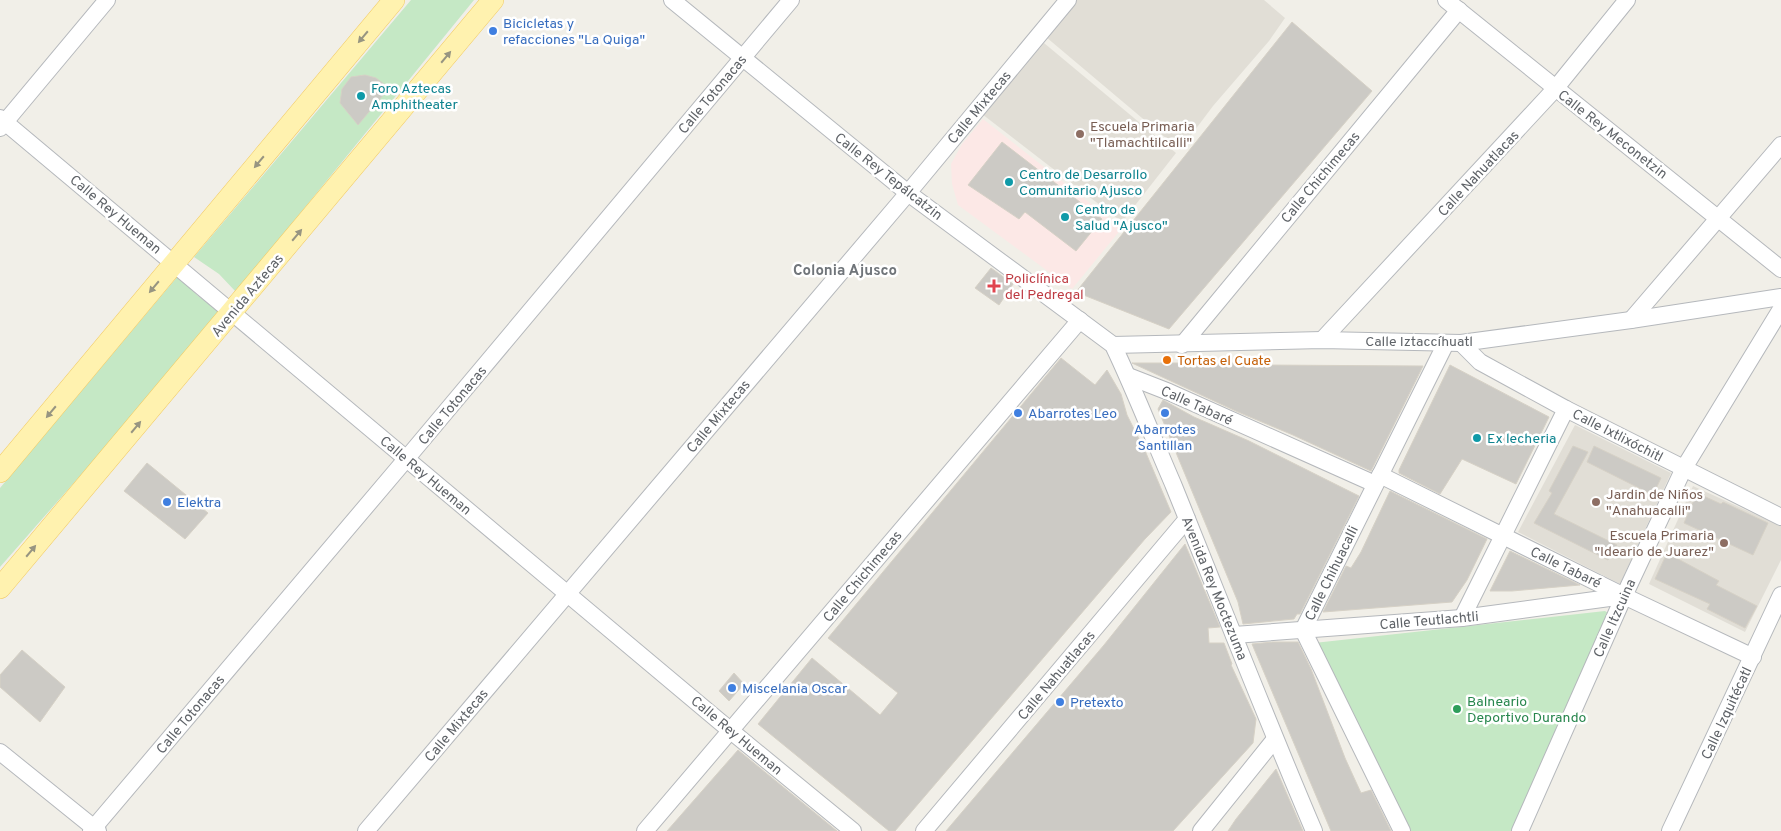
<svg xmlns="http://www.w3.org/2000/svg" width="1781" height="831" viewBox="0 0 1781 831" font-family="Overpass,sans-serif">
<rect width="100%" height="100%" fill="#f1efe8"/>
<g fill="#e1ded6">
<polygon points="1077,0 1264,0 1285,18 1269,41 1213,106 1180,150 1046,37"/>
<polygon points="1044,43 1176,153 1122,222 982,114"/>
<polygon points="1575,425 1671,473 1620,584 1518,532"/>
<polygon points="1693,486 1781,526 1781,560 1745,632 1649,584"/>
</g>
<polygon fill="#fce8e6" points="983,119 1122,228 1072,289 958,205 952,184 951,164 962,144"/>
<g fill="#c5e8c5">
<polygon points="411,0 474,0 236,292 219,274 194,257"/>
<polygon points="178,276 197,295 222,314 0,567 0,488"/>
<polygon points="1605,611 1608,613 1514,831 1404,831 1314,643"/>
</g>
<g fill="#cccac5" stroke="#d6d1c6">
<polygon points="1292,22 1372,91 1169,329 1076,292"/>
<polygon points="365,75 376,78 389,88 358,125 340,103 342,89 351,77"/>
<polygon points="1002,142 1102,219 1076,251 1025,212 1019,219 968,185"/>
<polygon points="991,268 1013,284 999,305 975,288"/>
<polygon points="1061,358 1095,385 1107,370 1121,394 1127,415 1146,453 1171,512 1145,539 895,831 889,831 758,724 812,658 880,715 898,693 828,638"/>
<polygon points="1132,363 1260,363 1259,365 1423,366 1371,471 1293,435 1238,412"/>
<polygon points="1450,365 1549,417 1516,484 1462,459 1440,494 1399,473 1399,470"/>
<polygon points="1163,400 1194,417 1249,441 1359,496 1300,614 1297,614 1294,619 1243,624 1238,602 1158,409"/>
<polygon points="1573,446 1588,452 1554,514 1617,545 1608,560 1534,523 1552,493 1549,491"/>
<polygon points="1594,446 1661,478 1653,495 1587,462"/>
<polygon points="147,463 208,513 185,539 124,491"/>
<polygon points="1390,491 1487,539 1467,580 1452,602 1323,612 1346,566 1351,568 1361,552"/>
<polygon points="1697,493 1721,504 1723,502 1768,523 1753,555 1684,523"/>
<polygon points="1185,544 1220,627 1208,628 1209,643 1224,643 1232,664 1231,665 1256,719 1253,743 1173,831 946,831 1104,645"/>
<polygon points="1510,551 1580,585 1512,591 1490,591"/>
<polygon points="1667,553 1719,581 1716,585 1757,606 1745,628 1707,609 1710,604 1655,579"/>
<polygon points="1273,642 1298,642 1311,669 1345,758 1361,793 1371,790 1391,831 1331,831 1252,644"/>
<polygon points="22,650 65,687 40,722 0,687 0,675"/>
<polygon points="734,673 744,684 729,701 719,691"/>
<polygon points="738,750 837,831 667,831"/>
<polygon points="1276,769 1303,831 1228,831 1236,819"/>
</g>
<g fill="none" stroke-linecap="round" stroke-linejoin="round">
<g stroke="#b5b8bc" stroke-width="18">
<g id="minor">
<path d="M672,0L908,193L1113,345C1135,391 1153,438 1173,484C1220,600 1265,716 1314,831"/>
<polyline points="1446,0 1781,269"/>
<polyline points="0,118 731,731 853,831"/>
<polyline points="0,128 107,0"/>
<polyline points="1631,320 1781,145"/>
<polyline points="1322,340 1555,89 1627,0"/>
<polyline points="1461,343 1480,362 1566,409 1781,517"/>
<polyline points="1113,345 1322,340 1461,343 1631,320 1781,297"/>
<polyline points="1182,345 1459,10"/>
<polyline points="1128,376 1169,392 1375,484"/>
<polyline points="1380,475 1624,596 1753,657"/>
<polyline points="1462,618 1566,409"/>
<polyline points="1234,635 1462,618 1624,596"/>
<polyline points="0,752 98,831"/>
<polyline points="91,831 407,458 791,0"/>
<polyline points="366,831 908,193 1068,0"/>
<polyline points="645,831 1080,320"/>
<polyline points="924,831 1187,519"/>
<polyline points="1201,831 1275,739"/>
<polyline points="1402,831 1303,630 1446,343"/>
<polyline points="1520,831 1624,596 1684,468 1781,309"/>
<polyline points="1670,831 1781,595"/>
</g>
</g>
<g stroke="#f2c960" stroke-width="22">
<g id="major">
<polyline points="0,472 394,0"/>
<polyline points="0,588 493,0"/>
</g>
</g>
<use href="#minor" stroke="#fff" stroke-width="16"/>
<use href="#major" stroke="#fff2af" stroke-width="21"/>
</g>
<defs><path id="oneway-solid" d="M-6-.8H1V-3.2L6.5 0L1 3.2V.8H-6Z" transform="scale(1.25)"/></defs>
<g fill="#979581">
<use href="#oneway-solid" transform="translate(363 37) rotate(130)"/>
<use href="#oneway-solid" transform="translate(446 57) rotate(-50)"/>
<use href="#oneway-solid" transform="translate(259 162) rotate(130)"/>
<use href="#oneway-solid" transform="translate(297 235) rotate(-50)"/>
<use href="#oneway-solid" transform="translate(154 287) rotate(130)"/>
<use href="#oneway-solid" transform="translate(51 412) rotate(130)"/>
<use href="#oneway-solid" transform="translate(136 427) rotate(-50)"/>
<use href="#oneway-solid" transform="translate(31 551) rotate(-50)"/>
</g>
<g fill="#3f7fe0" stroke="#fff" stroke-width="2">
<circle cx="493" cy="31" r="5"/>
<circle cx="1018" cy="413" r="5"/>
<circle cx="1165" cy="413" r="5"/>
<circle cx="167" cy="502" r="5"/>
<circle cx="732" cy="688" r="5"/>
<circle cx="1060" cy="702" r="5"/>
</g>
<g fill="#0f9aa8" stroke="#fff" stroke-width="2">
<circle cx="361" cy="96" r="5"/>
<circle cx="1009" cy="182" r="5"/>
<circle cx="1065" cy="217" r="5"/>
<circle cx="1477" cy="438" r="5"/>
</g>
<g fill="#8d6e63" stroke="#fff" stroke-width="2">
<circle cx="1080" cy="134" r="5"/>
<circle cx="1596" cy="502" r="5"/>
<circle cx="1724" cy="543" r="5"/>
</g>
<path fill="#e0444e" stroke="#fff" stroke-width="2" d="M991.5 278.5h5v5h5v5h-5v5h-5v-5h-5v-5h5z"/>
<circle fill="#e8710a" stroke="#fff" stroke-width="2" cx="1167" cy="360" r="5"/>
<circle fill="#2e9e5b" stroke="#fff" stroke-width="2" cx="1457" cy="709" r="5"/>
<g text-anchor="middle" stroke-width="5" stroke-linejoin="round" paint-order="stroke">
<g font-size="14" fill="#366cbe" stroke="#fff" text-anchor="start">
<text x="503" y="28">Bicicletas y<tspan x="503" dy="16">refacciones "La Quiga"</tspan></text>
<text x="1028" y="418">Abarrotes Leo</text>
<text x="1165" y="434" text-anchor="middle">Abarrotes<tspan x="1165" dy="16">Santillan</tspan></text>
<text x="177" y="507">Elektra</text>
<text x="742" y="693">Miscelania Oscar</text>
<text x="1070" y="707">Pretexto</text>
</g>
<g font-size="14" fill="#0d838f" stroke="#fff" text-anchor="start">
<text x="371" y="93">Foro Aztecas<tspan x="371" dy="16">Amphitheater</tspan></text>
<text x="1019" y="179">Centro de Desarrollo<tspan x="1019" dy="16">Comunitario Ajusco</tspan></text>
<text x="1075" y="214">Centro de<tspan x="1075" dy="16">Salud "Ajusco"</tspan></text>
<text x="1487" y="443">Ex lecheria</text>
</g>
<g font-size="14" fill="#5f6368" stroke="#fff">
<text transform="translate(712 94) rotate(-50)" y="5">Calle Totonacas</text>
<text transform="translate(979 107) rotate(-50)" y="5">Calle Mixtecas</text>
<text transform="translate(1613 134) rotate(38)" y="5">Calle Rey Meconetzin</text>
<text transform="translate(1478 173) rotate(-47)" y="5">Calle Nahuatlacas</text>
<text transform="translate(889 176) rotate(38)" y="5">Calle Rey Tepálcatzin</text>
<text transform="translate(1320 177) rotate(-50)" y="5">Calle Chichimecas</text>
<text transform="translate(116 214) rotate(40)" y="5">Calle Rey Hueman</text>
<text transform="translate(247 295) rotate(-50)" y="5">Avenida Aztecas</text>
<text x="1419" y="346">Calle Iztaccíhuatl</text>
<text transform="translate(452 405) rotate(-50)" y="5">Calle Totonacas</text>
<text transform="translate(1197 405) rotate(24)" y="5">Calle Tabaré</text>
<text transform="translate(718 416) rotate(-50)" y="5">Calle Mixtecas</text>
<text transform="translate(1618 435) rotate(27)" y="5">Calle Ixtlixóchitl</text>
<text transform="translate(426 475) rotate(40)" y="5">Calle Rey Hueman</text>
<text transform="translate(1566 567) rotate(26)" y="5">Calle Tabaré</text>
<text transform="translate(1331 573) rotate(-64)" y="5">Calle Chihuacalli</text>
<text transform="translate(862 576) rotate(-50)" y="5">Calle Chichimecas</text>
<text transform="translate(1215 588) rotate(68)" y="5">Avenida Rey Moctezuma</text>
<text transform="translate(1614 618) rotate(-66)" y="5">Calle Itzcuina</text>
<text transform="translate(1429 620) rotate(-5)" y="5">Calle Teutlachtli</text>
<text transform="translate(1056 675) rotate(-50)" y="5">Calle Nahuatlacas</text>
<text transform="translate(1726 713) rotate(-65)" y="5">Calle Izquitécatl</text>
<text transform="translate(190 714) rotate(-50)" y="5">Calle Totonacas</text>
<text transform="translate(456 725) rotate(-50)" y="5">Calle Mixtecas</text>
<text transform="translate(737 735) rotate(40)" y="5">Calle Rey Hueman</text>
</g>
<g font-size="14" fill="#785e54" stroke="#fff" text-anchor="start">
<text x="1090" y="131">Escuela Primaria<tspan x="1090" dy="16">"Tlamachtilcalli"</tspan></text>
<text x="1606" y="499">Jardin de Niños<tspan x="1606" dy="16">"Anahuacalli"</tspan></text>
<text x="1714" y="540" text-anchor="end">Escuela Primaria<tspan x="1714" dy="16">"Ideario de Juarez"</tspan></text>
</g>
<g font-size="14" fill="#be3a42" stroke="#fff" text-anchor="start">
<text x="1005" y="283">Policlínica<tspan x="1005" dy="16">del Pedregal</tspan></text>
</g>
<g font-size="14" fill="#c56008" stroke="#fff" text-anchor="start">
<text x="1177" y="365">Tortas el Cuate</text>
</g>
<g font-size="14" fill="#27864d" stroke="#fff" text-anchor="start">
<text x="1467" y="706">Balneario<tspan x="1467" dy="16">Deportivo Durando</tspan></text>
</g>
<g font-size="15" font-weight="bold" fill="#70757a" stroke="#fff">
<text x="845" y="275">Colonia Ajusco</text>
</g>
</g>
</svg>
